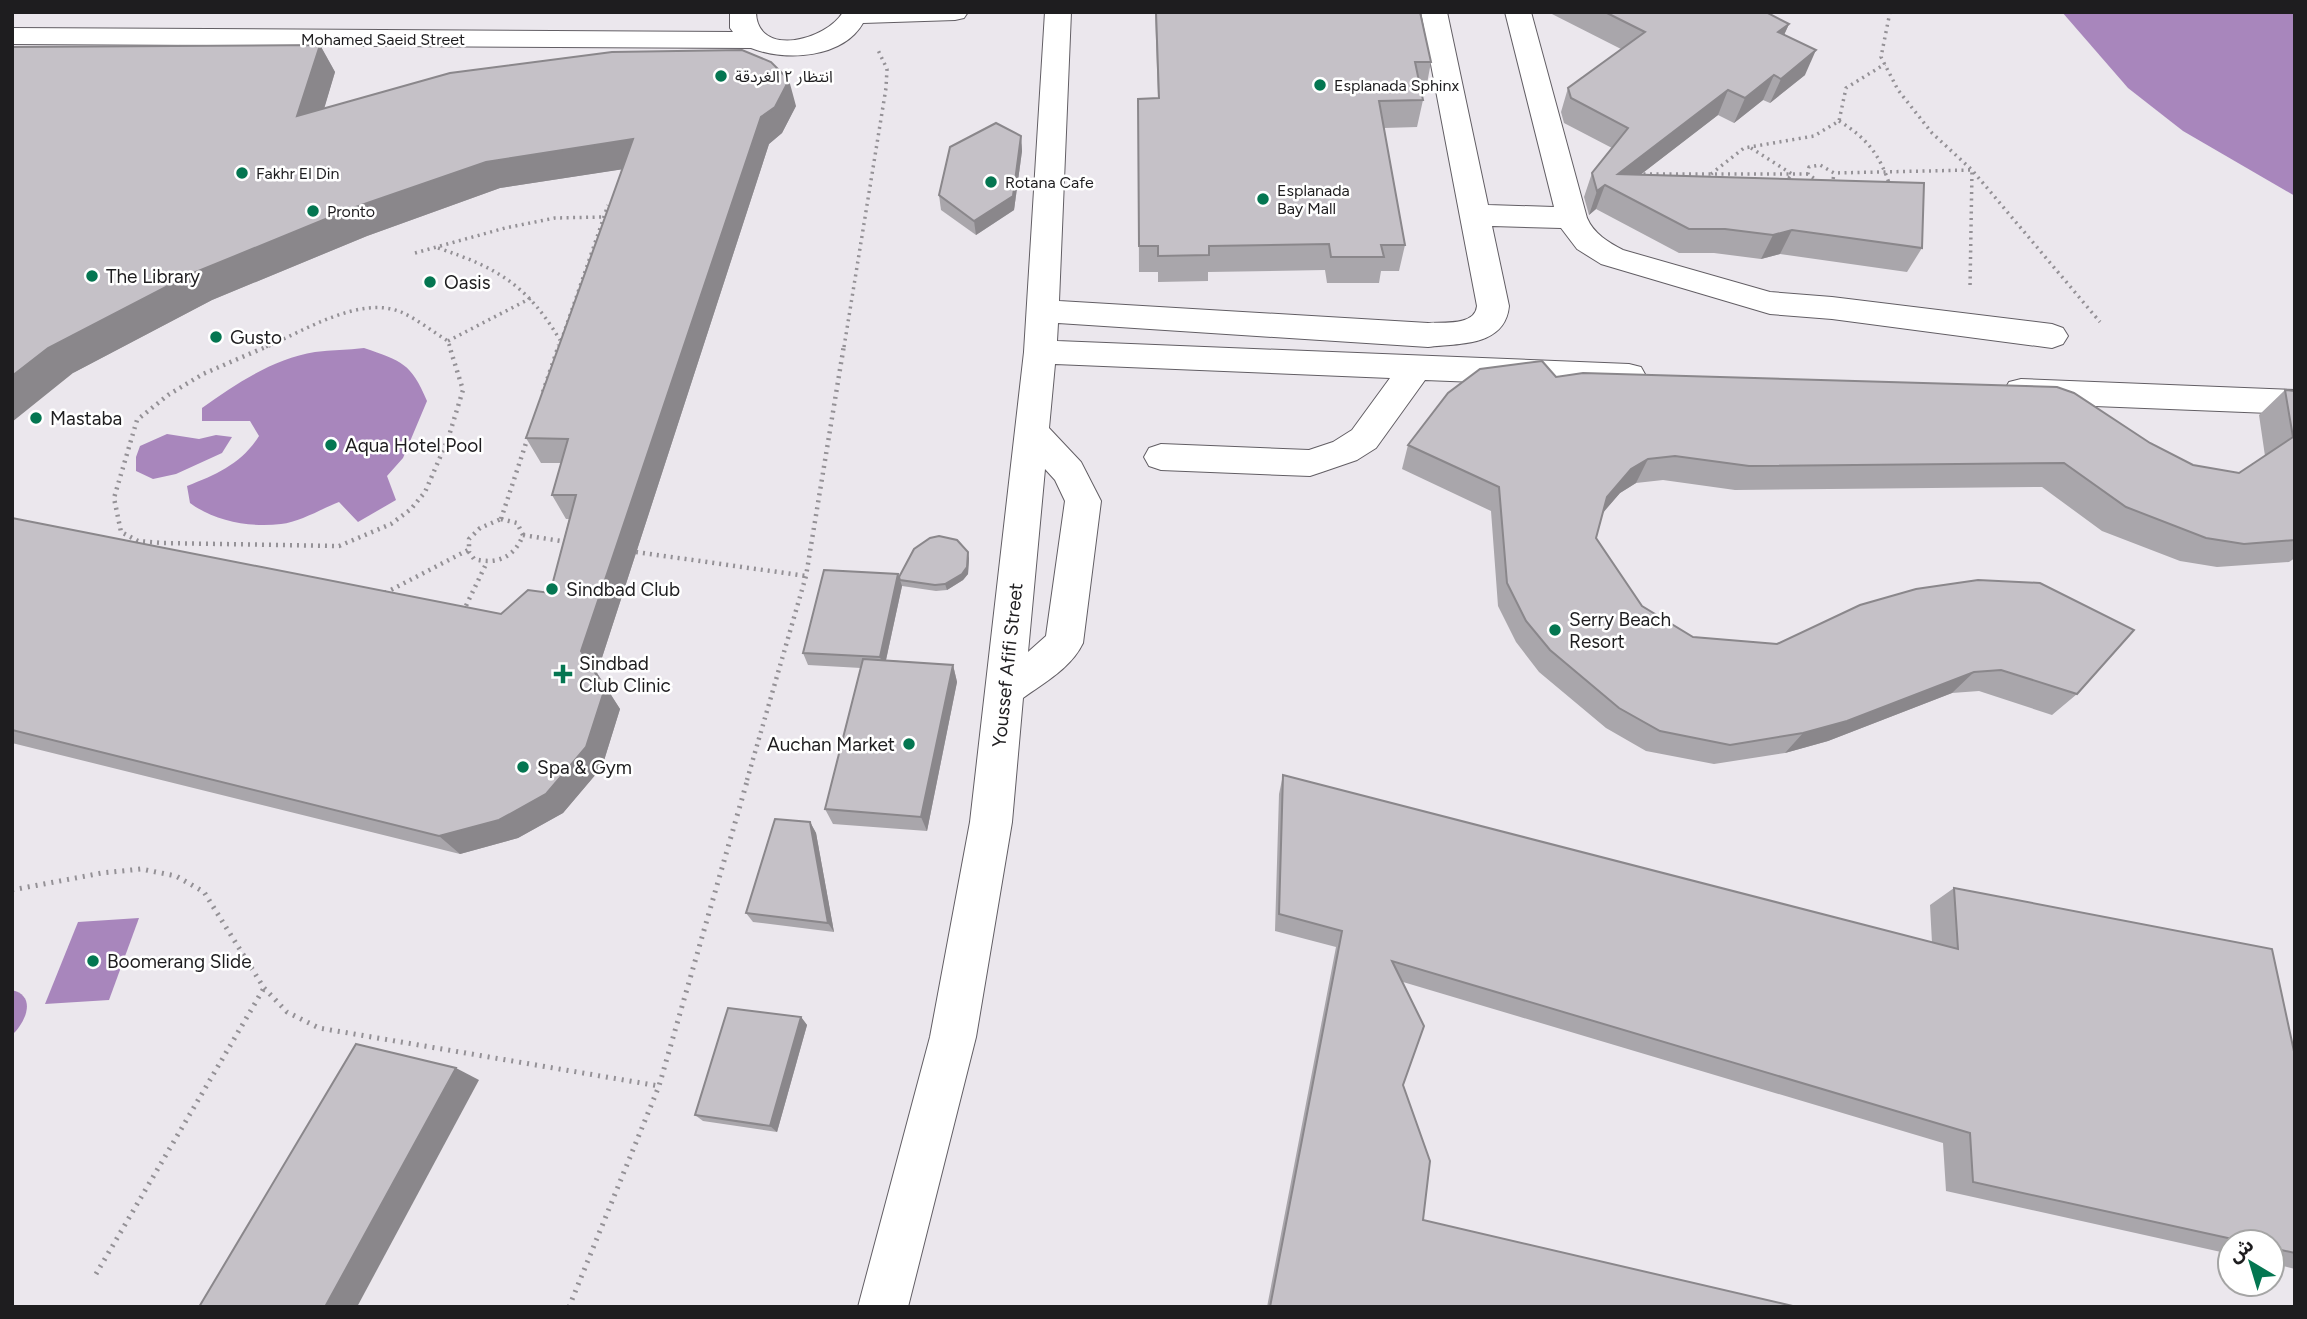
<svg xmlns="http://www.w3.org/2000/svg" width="2307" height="1319" viewBox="0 0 2307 1319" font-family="Figtree,'Noto Sans Arabic',sans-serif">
<rect width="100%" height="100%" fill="#ebe7ed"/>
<g fill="#a886bc">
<polygon points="2062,12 2295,12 2295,196 2183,131 2128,88"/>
<path d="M364,348C402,361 411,363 427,401L403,458L387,476L396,500L358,522L339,502C321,509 300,522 281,524C251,528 214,521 190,503L187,486C217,474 241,464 259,436L250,421H202V408C235,384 273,359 315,352C331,350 348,350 364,348Z"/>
<polygon points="167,434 199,439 216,435 232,437 222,453 176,474 153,479 136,471 136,457 140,446"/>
<polygon points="139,918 109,1000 45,1004 78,922"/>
<path d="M12,990C37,996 26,1022 12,1035Z"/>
</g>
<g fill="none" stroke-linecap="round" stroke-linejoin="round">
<g stroke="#625e64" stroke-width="2">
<g id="minor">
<path d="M730,12H756C757,58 826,41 843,12H968L964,18L955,20L863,23C843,58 786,62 751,48L12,44V28L733,32L730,28Z"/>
<path d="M1045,12H1071L1059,301L1428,323C1443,322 1475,326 1477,306L1421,12H1447L1488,205L1554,207L1505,12H1531L1587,218C1594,234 1608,242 1623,250L1770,292L1832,297L2052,324L2063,328L2068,336L2063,344L2052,348L1832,319L1770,314L1601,264L1577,249L1561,228L1492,226L1509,306C1505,347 1459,343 1428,347L1058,323L1057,341L1629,364L1641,367L1646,376L1641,385L1629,388L1425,380L1376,448L1357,460L1322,472L1310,476L1161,470L1149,466L1144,457L1149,448L1161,444L1309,450L1333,442L1352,430L1390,378L1055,364L1049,428L1081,462L1101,501L1083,643C1071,668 1045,682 1023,698L1012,822L976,1037L908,1307H858L930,1037L970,822L1024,352ZM1045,469L1055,480L1065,501L1046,636L1028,652Z"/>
<polygon points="2021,379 2295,390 2295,414 2021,403 2009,400 2004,391 2009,382"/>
</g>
</g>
<g stroke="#949196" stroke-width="3.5" stroke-dasharray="2 4.5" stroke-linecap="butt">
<polyline points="1890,12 1881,57 1898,90 1932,133 1972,170 2100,322"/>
<path d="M1839,121C1867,138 1880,155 1890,186"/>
<polyline points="1751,148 1792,174 1784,184"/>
<polyline points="1637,174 1808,174"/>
<polyline points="1711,174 1744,148 1814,136 1839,121 1846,88 1885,64"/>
<polyline points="1819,182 1808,174 1809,167 1820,165 1834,173 1972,170 1970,288"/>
<polyline points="1828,182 1833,180 1834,173"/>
<path d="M438,248C498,268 527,285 560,340"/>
<polyline points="415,253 505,228 555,218 603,217"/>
<polyline points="448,341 531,298"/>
<path d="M266,347C304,331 360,295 401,312C417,319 433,332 448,341L450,347"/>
<polyline points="559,347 608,205"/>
<polyline points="844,347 886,88 887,69 877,48"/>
</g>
<g stroke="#949196" stroke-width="4.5" stroke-dasharray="2 5" stroke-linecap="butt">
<polyline points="270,345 203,374 168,395 137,420 114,498 121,532 138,541 162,543 339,546 391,524 411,509 425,492 448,439 463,390 449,345"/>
<polyline points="543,392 559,345"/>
<polyline points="501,519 528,437"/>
<path d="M501,519L517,523L523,535C515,557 497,565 474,559L469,552V539L480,528Z"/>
<polyline points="523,535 567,542"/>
<polyline points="636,552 806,576"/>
<polyline points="385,593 468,550"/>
<polyline points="463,612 487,562"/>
<polyline points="747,780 806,576 844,345"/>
</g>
<g stroke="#949196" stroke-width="5" stroke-dasharray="2 6" stroke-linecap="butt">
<polyline points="12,890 102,873 141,869 176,876 204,892 264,988 287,1012 319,1028 659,1086"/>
<polyline points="96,1274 264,988"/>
<polyline points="569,1307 659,1086 748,778"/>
</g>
<use href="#minor" fill="#fff" fill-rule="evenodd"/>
</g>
<g fill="#a9a6ab">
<polygon points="1155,12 1420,12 1431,62 1426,89 1420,89 1423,100 1417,127 1384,128 1405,245 1399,271 1381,271 1379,283 1327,283 1325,270 1208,272 1208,281 1158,282 1158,272 1139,272 1138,99 1158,98"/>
<polygon points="1548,12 1766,12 1789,24 1784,35 1805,75 1770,103 1763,100 1734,123 1718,115 1640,175 1922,248 1907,272 1780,254 1761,259 1714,253 1679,253 1596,209 1589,215 1584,197 1592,173 1612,148 1564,123 1561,112 1568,88 1621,49"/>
<polygon points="320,45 335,72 324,108 796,106 782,133 769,144 597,673 620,709 602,767 563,813 518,838 460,854 12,743 12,518 501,614 550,593 569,519 566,519 552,495 561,463 541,463 526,438 623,169 500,188 367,236 212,300 73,373"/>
<polygon points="1021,136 1022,151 1014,210 976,235 941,210 939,195"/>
<polygon points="1556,377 2150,443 2193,465 2239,473 2265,456 2259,415 2285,390 2295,391 2295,558 2289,562 2217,567 2180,561 2102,531 2042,487 1735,490 1663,480 1636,483 1620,493 1603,512 1596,538 1642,606 1693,637 1777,644 1860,605 2077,694 2052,715 1979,691 1952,693 1828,741 1785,753 1714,764 1646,751 1606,728 1539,672 1516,642 1498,606 1491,511 1402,469 1408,445"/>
<polygon points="969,558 968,574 963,580 947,590 936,591 902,586 886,660 953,665 957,682 927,831 833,824 825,809 861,668 808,665 803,653 898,574 899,577"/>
<polygon points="1283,775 1932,943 1930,905 1954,888 2295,1056 2295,1269 2272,1263 2272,1242 2230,1242 2230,1254 1946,1191 1943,1143 1403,982 1403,1085 1423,1220 1797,1307 1267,1307 1336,947 1275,931 1279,794"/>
<polygon points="810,822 816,833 834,932 753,922 746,913"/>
<polygon points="801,1017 807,1025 777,1132 703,1121 695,1115"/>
</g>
<g fill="#8a878b">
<polygon points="1789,24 1778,48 1778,32"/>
<polygon points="320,45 335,72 314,143 297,116"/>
<polygon points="1816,50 1805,75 1770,103 1781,79"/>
<polygon points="1774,75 1763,100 1734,123 1745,98"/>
<polygon points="789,80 796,106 782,133 769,144 597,673 620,709 602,767 563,813 518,838 460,854 439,836 581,651 761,117"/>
<polygon points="1728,90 1718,115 1618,192 1618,174"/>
<polygon points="1021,136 1022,151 1014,210 976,235 974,221"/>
<polygon points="633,139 644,166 500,188 367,236 212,300 73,373 12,422 12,376 48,348 191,274 350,209 486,162"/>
<polygon points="1605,185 1596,209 1589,215 1597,191"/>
<polygon points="1792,230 1780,254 1761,259 1773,235"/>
<polygon points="1648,459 1636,483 1620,493 1596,521 1607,497 1631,469"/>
<polygon points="968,552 969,558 968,574 963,580 947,590 945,584"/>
<polygon points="898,574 902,586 884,669 880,657"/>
<polygon points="953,665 957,682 927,831 921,817"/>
<polygon points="1974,672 1952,693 1828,741 1785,753 1803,733"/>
<polygon points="810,822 816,833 834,932 828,923"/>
<polygon points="801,1017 807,1025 777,1132 770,1126"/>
<polygon points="456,1068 479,1080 357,1307 325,1307"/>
</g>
<g fill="#c5c1c7" stroke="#8a878b" stroke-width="2">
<polygon points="1156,12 1420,12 1431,62 1415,62 1423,100 1379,101 1405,245 1381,245 1384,257 1331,257 1329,244 1209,246 1209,255 1158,256 1158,246 1139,246 1138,99 1159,98"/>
<polygon points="1605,12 1766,12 1789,24 1778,32 1816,50 1781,79 1774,75 1745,98 1728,90 1618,174 1924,183 1922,248 1792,230 1773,235 1725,229 1689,229 1605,185 1597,191 1592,173 1628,128 1571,98 1568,88 1645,32"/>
<polygon points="320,45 297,116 450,73 612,52 742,50 771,62 789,80 775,107 761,117 581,651 605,688 586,747 546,794 499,820 439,836 12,730 12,518 501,614 528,590 550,593 576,495 552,495 568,439 526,438 633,139 486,162 350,209 191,274 48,348 12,376 12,47"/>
<polygon points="996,123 1021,136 1013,196 974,221 939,195 950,147"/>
<polygon points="1542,361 1556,377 1583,373 2057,387 2074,393 2150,443 2193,465 2239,473 2293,437 2285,390 2295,391 2295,540 2244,544 2206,538 2126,507 2064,463 1749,466 1675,456 1648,459 1631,469 1607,497 1596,538 1642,606 1693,637 1777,644 1860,605 1916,589 1978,580 2040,583 2134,630 2077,694 2001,670 1974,672 1847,721 1803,733 1730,745 1660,731 1619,708 1550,650 1526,621 1507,583 1499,487 1408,445 1448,393 1480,369"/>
<polygon points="939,536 957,540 968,552 967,567 962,574 945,584 935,585 900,580 899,577 914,549 930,538"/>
<polygon points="824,570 898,574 880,657 803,653"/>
<polygon points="863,659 953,665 921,817 825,809"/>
<polygon points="1283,775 1958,949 1954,888 2272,949 2295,1056 2295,1253 2272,1248 2272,1242 2246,1242 1973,1182 1970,1133 1392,961 1424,1026 1403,1085 1430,1161 1423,1220 1797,1307 1270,1307 1342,931 1279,914"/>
<polygon points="775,819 810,822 828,923 746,913"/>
<polygon points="728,1008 801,1017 770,1126 695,1115"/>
<polygon points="356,1044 456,1068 325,1307 199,1307"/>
</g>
<g fill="#047651" stroke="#fff" stroke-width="2.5">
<circle cx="721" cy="76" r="7"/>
<circle cx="1320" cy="85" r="7"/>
<circle cx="242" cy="173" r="7"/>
<circle cx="991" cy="182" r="7"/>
<circle cx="1263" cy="199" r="7"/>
<circle cx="313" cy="211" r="7"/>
<circle cx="92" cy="276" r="7"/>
<circle cx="430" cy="282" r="7"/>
<circle cx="216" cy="337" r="7"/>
<circle cx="36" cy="418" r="7"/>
<circle cx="331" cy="445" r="7"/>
<circle cx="552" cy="589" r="7"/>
<circle cx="1555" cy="630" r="7"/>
<path d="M559.5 663.5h7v7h7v7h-7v7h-7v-7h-7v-7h7z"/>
<circle cx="909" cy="744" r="7"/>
<circle cx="523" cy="767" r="7"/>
<circle cx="93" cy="961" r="7"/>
</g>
<g text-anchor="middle" stroke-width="5" stroke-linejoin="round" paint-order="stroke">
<g font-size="16" fill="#1e1d1f" stroke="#fff">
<text x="383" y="45">Mohamed Saeid Street</text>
</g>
<g font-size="16" fill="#1e1d1f" stroke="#fff" text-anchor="start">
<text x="735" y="82">انتظار ٢ الغردقة</text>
<text x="1334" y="91">Esplanada Sphinx</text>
<text x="256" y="179">Fakhr El Din</text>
<text x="1005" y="188">Rotana Cafe</text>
<text x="1277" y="196">Esplanada<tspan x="1277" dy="18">Bay Mall</tspan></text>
<text x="327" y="217">Pronto</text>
</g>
<g font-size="19" fill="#1e1d1f" stroke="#fff" text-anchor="start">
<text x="106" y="283">The Library</text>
<text x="444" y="289">Oasis</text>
<text x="230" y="344">Gusto</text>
<text x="50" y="425">Mastaba</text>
<text x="345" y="452">Aqua Hotel Pool</text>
<text x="566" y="596">Sindbad Club</text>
<text x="1569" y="626">Serry Beach<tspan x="1569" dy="22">Resort</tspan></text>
<text x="579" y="670">Sindbad<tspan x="579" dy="22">Club Clinic</tspan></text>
<text x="895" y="751" text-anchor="end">Auchan Market</text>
<text x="537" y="774">Spa &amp; Gym</text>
<text x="107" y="968">Boomerang Slide</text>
</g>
<g font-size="19" fill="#1e1d1f" stroke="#fff">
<text transform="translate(1007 665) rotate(-84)" y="7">Youssef Afifi Street</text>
</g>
</g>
<rect width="2307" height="1319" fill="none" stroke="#1e1d1f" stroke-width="28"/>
<g transform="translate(2251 1263) rotate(322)"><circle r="33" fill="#ffffff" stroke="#a5a5a5" stroke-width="2"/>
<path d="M0-5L12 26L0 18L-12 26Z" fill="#047651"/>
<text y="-10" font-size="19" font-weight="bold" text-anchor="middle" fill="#1e1d1f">ش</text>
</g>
</svg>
